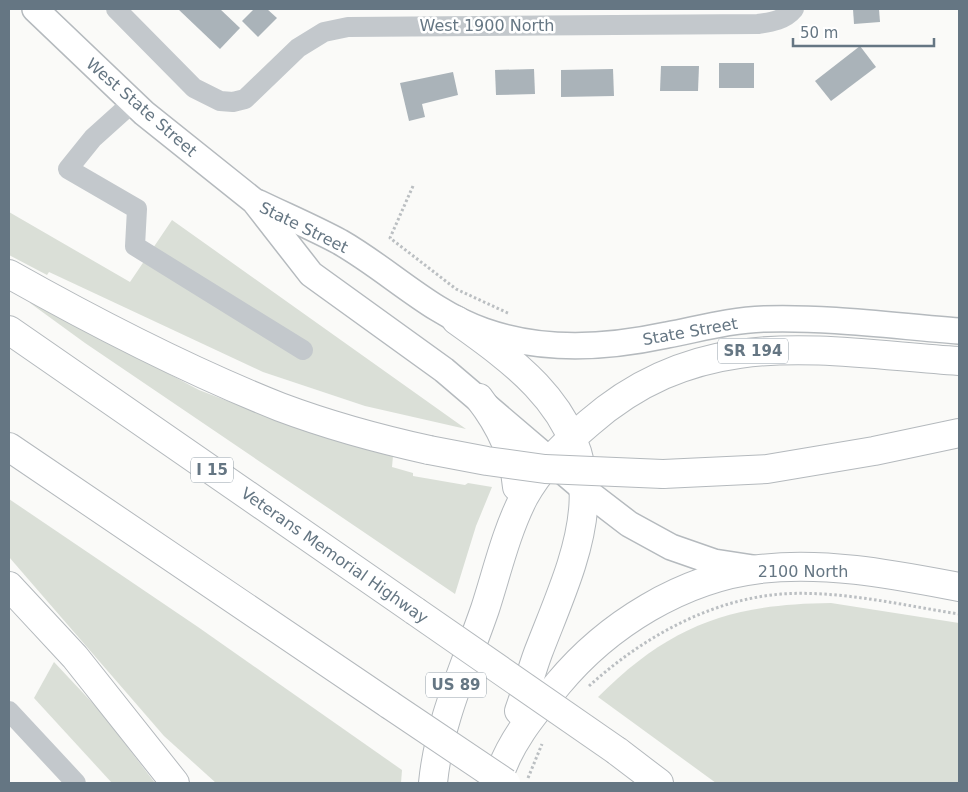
<svg xmlns="http://www.w3.org/2000/svg" width="968" height="792" viewBox="0 0 968 792" font-family="'DejaVu Sans',sans-serif">
<rect width="100%" height="100%" fill="#fafaf8"/>
<g fill="#dadfd7">
<polygon points="9,212 130,282 172,220 466,429 365,406 263,372 49,272 47,275 9,255"/>
<polygon points="32,301 199,390 308,432 393,456 392,467 413,473 413,476 465,485 468,483 492,487 476,526 455,594 85,343 30,303"/>
<polygon points="9,499 198,627 402,770 401,783 216,783 164,736 9,557"/>
<path d="M831,603L959,623V783H716L598,697C670,625 730,604 831,603Z"/>
<polygon points="54,662 100,711 155,783 112,783 34,698"/>
</g>
<g fill="#aab3b9">
<polygon points="178,9 220,9 240,28 220,49"/>
<polygon points="254,9 267,9 277,18 258,37 242,21"/>
<polygon points="853,9 879,9 880,22 854,24"/>
<polygon points="860,46 876,67 831,101 815,81"/>
<rect x="719" y="63" width="35" height="25"/>
<polygon points="661,66 699,66 698,91 660,91"/>
<polygon points="534,69 535,94 496,95 495,70"/>
<polygon points="613,69 614,96 561,97 561,70"/>
<polygon points="453,72 458,95 422,104 425,117 409,121 400,83"/>
</g>
<g fill="none" stroke-linecap="round" stroke-linejoin="round">
<g stroke="#b5babe" stroke-width="28">
<g id="major">
<polyline points="35,9 144,113 254,201 311,274 444,370 586,491 629,524 671,547 714,562 753,568"/>
<path d="M259,203C286,216 314,228 340,242C389,270 431,313 484,331C544,352 606,348 667,335C699,329 730,320 764,319C829,317 894,326 959,331"/>
</g>
</g>
<g stroke="#b4b9bd" stroke-width="30">
<g id="highway">
<path d="M9,274C96,323 187,370 280,407C328,425 379,439 429,450"/>
<path d="M456,320C484,340 512,360 536,385C620,474 575,557 538,653C531,672 526,692 519,711"/>
<polyline points="9,330 415,611"/>
<path d="M479,398C500,425 514,453 517,487"/>
<polyline points="9,447 390,705"/>
<polyline points="663,474 767,469 874,451 959,433"/>
<polyline points="9,586 75,657 175,783"/>
<polyline points="617,751 659,783"/>
<path d="M433,783C439,721 465,667 485,609C497,572 506,532 524,497C540,468 564,444 589,423C703,323 823,352 959,361"/>
<path d="M497,783C507,745 533,714 558,684C607,625 682,578 760,569C826,561 895,575 959,587"/>
</g>
</g>
<g stroke="#bbbfc2" stroke-width="3" stroke-dasharray="2.5 2.5" stroke-linecap="butt">
<polyline points="413,186 390,238 456,289 510,314"/>
<path d="M589,686C642,638 709,600 781,594C840,590 901,605 959,614"/>
<polyline points="528,778 542,744"/>
</g>
<g stroke="#c3c8cc" stroke-width="20">
<path d="M116,9L194,88L220,101L233,102L245,99L298,48L324,32L348,27L758,24C772,22 785,20 794,9"/>
<polyline points="133,102 93,138 68,169 137,209 135,246 303,350"/>
<polyline points="9,711 76,783"/>
</g>
<use href="#major" stroke="#fff" stroke-width="25"/>
<use href="#highway" stroke="#fff" stroke-width="28"/>
<g stroke="#b4b9bd" stroke-width="30" stroke-linecap="butt">
<g id="highway-bridge">
<polyline points="429,450 487,461 545,469 663,474"/>
<polyline points="415,611 617,751"/>
<polyline points="390,705 506,783"/>
</g>
</g>
<use href="#highway-bridge" stroke="#fff" stroke-width="28"/>
</g>
<g text-anchor="middle" stroke-width="5" stroke-linejoin="round" paint-order="stroke">
<g fill="#fff" stroke="#939fa8" stroke-width="1">
<rect x="718" y="338.5" width="70" height="25" rx="4"/>
<rect x="191" y="457.5" width="42" height="25" rx="4"/>
<rect x="426" y="672.5" width="60" height="25" rx="4"/>
</g>
<g font-size="15" font-weight="bold" fill="#657683">
<text x="753" y="356">SR 194</text>
<text x="212" y="475">I 15</text>
<text x="456" y="690">US 89</text>
</g>
<g font-size="16" fill="#657683" stroke="#fff">
<text x="487" y="31">West 1900 North</text>
<text transform="translate(142 107) rotate(41)" y="6">West State Street</text>
<text transform="translate(304 227) rotate(26)" y="6">State Street</text>
<text transform="translate(690 331) rotate(-10)" y="6">State Street</text>
<text transform="translate(335 555) rotate(35)" y="6">Veterans Memorial Highway</text>
<text x="803" y="577">2100 North</text>
</g>
</g>
<rect width="968" height="792" fill="none" stroke="#657683" stroke-width="20"/>
<path d="M793 38v8h141v-8" fill="none" stroke="#657683" stroke-width="2.5"/>
<text x="800" y="38" font-size="15" fill="#657683" stroke="#ffffff" stroke-width="4" paint-order="stroke">50 m</text>
</svg>
